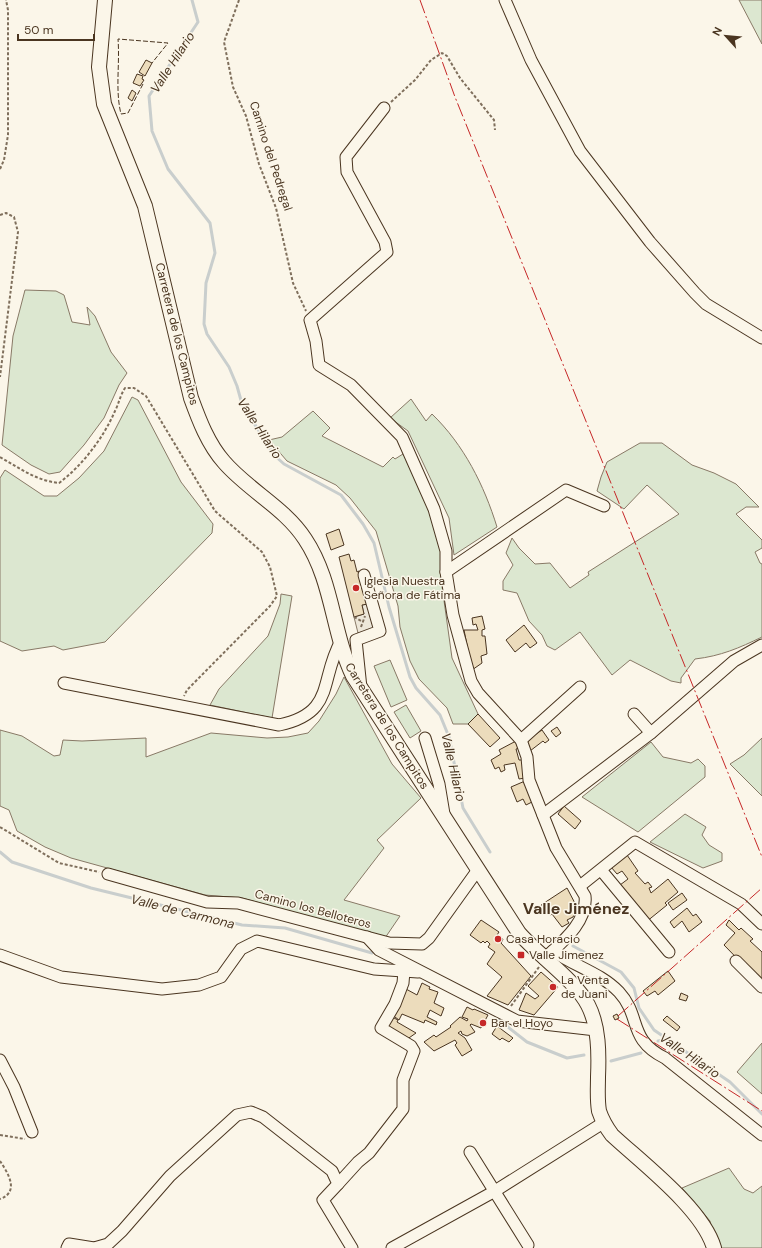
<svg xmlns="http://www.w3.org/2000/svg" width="762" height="1248" viewBox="0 0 762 1248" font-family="'DM Sans',sans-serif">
<rect width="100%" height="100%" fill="#fbf6e9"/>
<g fill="#dce7d0" stroke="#887966">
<polygon points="739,0 762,0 762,44"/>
<polygon points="25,290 56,291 64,295 72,322 90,325 87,307 95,316 111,352 127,373 119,385 104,418 84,445 60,472 49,474 31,465 2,445 13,336"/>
<polygon points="132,397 138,400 181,482 213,524 212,533 105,642 63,650 54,646 22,651 0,641 0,478 5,470 44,496 57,496 79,478 104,451"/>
<path d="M411,399L426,421L432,414C464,445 484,485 497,527L454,555L449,518L408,431L390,418Z"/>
<polygon points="313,411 330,428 322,436 383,467 393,457 395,459 403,454 411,467 430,510 442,553 441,579 452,658 478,714 468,724 453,724 447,708 419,679 410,661 400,627 398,606 376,531 350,498 336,485 287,461 269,440 282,437"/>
<path d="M640,443H662L692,465L714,473L736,484L759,507H746L736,514L762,540V548L755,552L760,563L762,564V637C739,648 721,656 695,659L681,678V683L671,681L630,660L612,675L580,632L555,650L547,646L542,635L529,621L517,593L503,590V581L513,565L506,553L512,538L519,548L535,564L550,563L570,588L589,575L588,572L679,514L647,485L624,509L597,491L601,477L607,462Z"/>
<polygon points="281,594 292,596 272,718 210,705 219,689 268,636 280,604"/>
<polygon points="390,660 407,700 391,707 374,666"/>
<polygon points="344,677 392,764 421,798 377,840 384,848 344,900 400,916 385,938 242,898 205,895 71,858 45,847 17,831 9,810 0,806 0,730 22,736 54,756 60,755 63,740 82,741 146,738 146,757 211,733 267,738 288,737 308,733 319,721 336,694"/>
<polygon points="406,705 421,731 410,738 394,712"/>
<polygon points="762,738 762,796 730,764 744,755"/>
<polygon points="651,742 663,757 691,763 698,759 705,766 705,777 638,832 582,797"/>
<polygon points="685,814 706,827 702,835 709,845 722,853 722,861 703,868 650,842"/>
<polygon points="762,1043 762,1094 737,1072"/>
<polygon points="729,1168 744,1189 753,1193 762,1186 762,1248 717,1248 710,1221 682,1188"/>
</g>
<polygon fill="#ede7d9" stroke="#887966" points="368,604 374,629 358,633 354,617 364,614 362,605"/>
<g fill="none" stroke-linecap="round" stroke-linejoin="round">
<g stroke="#c9cecd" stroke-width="3">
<polyline points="192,0 198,22 149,96 152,131 168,169 210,223 215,253 206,283 204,324 207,334 229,367 237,386 242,404 274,455 284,464 341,495 363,524 374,543 389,607 410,677 416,688 440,715 449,737 463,808 490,852"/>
<polyline points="0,852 12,862 91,888 242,925 285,928 372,953"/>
<polyline points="573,946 621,972 634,988 639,1008 654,1030 730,1082 762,1114"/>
<polyline points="499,1020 527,1042 567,1058 584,1055"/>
<polyline points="658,1041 669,1039"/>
<polyline points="611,1061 641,1053"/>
</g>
</g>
<g fill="#ecdcbc" stroke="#4a3520">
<polygon points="146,60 152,63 145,76 139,72"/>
<polygon points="137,74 143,76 142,79 144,80 140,86 133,83"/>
<polygon points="132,90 136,93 132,101 128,98"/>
<polygon points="339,529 344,545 331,550 326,534"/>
<polygon points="349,554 351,561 354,560 357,572 359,571 368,604 362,605 364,614 354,617 339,557"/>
<polygon points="482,616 485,629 482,630 482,636 485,636 487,654 481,656 482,663 472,670 464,630 478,630 476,624 473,625 472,618"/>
<polygon points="524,625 537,643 530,648 526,643 515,652 506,640"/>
<polygon points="478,714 500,738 490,747 468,724"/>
<polygon points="557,727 561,733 556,737 551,731"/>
<polygon points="542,730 549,740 545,743 543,741 530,751 525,741"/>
<polygon points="516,741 520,748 516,749 519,760 522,760 525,778 519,779 515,763 504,765 505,770 501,772 499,767 495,769 491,760 501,754 499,750"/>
<polygon points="525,781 534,801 526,805 523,799 517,802 511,787"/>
<polygon points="564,806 581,821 575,829 558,814"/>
<polygon points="627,855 638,871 635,873 645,884 648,882 652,887 649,888 651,893 668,879 678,892 665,903 667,905 646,922 620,885 628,879 622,871 617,874 611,867"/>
<polygon points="567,888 578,909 574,911 575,913 573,917 567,920 569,923 562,927 552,914 550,915 547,911 545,913 541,905"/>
<polygon points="682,893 687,900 673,910 668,903"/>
<polygon points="687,908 693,916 696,914 702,922 689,932 682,921 674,928 670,922"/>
<polygon points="481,920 499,932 497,935 503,939 501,943 531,976 508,1005 487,996 502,977 487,964 495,952 488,947 490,944 487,941 485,943 483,941 481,943 470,935"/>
<polygon points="729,920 739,930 741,928 753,939 750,941 762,952 762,984 724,945 735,933 726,925"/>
<polygon points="668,971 675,981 658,995 655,991 647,996 643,991"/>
<polygon points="541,972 558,987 534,1015 519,1010 526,993 535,999 539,996 528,986"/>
<polygon points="422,983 430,987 429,989 438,992 434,1003 444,1008 441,1016 430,1010 427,1017 437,1022 436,1025 425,1020 424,1023 402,1014 399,1020 391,1014 406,989 417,995"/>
<polygon points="681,993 688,996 686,1001 679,999"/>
<polygon points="467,1007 473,1010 474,1009 488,1015 481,1028 471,1024 470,1025 475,1032 467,1036 462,1034 461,1031 458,1033 465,1038 472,1050 462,1056 455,1045 457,1043 455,1040 434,1051 424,1042 434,1035 436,1037 451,1027 450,1026 460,1017 467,1021 468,1019 462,1017"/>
<polygon points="617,1014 619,1018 615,1020 613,1016"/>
<polygon points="390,1016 398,1020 397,1022 416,1033 406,1040 383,1027"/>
<polygon points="667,1016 680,1027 677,1031 663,1020"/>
<polygon points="497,1026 513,1038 509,1042 502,1038 500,1040 492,1034"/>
</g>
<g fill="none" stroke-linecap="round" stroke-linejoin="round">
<g stroke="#4a3520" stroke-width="13">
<g id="minor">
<polyline points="505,0 531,60 580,151 650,242 695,293 706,304 762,338"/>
<path d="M384,108L346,157L347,172L385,242L387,252L310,320L316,341L319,365L351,385L402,437L434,509L446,551V572L453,615L471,681L478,693L521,740L527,757L529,780L556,848L585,896C588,922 561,943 544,959"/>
<polyline points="446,572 566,490 604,506"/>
<path d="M64,683L279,725C336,713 319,680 341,641"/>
<polyline points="361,688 356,640 380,631 364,575"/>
<polyline points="634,714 651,733"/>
<polyline points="425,738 439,784 444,814"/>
<polyline points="521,740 580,687"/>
<polyline points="543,815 651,733 734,661 762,645"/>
<polyline points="601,870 669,952"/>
<polyline points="108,874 207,902 238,903 389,943 422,944 429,938 477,871"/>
<polyline points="580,886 635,842 741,904 762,924"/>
<polyline points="367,937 379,950 517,1021 596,1030"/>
<path d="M553,951C574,966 601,973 619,992C642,1017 627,1039 665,1058L762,1135"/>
<polyline points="0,955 61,977 162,989 199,985 221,977 241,949 257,941 374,969 418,972"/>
<polyline points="736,961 762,987"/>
<polyline points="0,1060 14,1087 32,1132"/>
<polyline points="470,1152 528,1245"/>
<polyline points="338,1184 358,1162 369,1153 403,1109 403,1080 414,1051 411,1046 381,1028 395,1004 403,983 404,971"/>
<polyline points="67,1248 69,1244 94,1248 108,1244 122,1231 170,1176 237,1115 251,1112 263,1117 332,1171 338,1184 323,1200 352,1248"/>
<polyline points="392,1248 495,1191 603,1123"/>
</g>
</g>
<g stroke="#4a3520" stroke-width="16">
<path id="major" d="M105,0L99,67L104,104L145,206L191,398C199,420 208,444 224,462C248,490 285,508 305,539C333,581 332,632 353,676L519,933C538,955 576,981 588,1005C599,1026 599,1054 598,1077C598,1089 597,1099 599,1111C602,1120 606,1127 612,1135C642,1163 703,1209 714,1248"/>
</g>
<g stroke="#7f6f5c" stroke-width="2" stroke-dasharray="3 2" stroke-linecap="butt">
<polyline points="239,0 224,42 233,87 246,116 259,164 276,208 293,283 306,311"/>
<polyline points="391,102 415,80 431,60 442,53 447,56 460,78 494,120 495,130"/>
<polyline points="0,169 4,160 8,135 8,10 6,0"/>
<polyline points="0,215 6,213 14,217 18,232 0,377"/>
<path d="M0,457C19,468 37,481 59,483C82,466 104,437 115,411C119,403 120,396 125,388H134L146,396L215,511L262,552L270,567L277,596L270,606L187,690L184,696"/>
<polyline points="354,617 363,622"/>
<polyline points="361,627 365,616"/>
<polyline points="0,827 59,863 99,872"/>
<polyline points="511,1006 539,967"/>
<polyline points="0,1135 25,1139"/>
<path d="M0,1161C8,1173 20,1192 0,1199"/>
</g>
<use href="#minor" stroke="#fbf6e9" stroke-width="11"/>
<use href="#major" stroke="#fbf6e9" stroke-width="14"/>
<path stroke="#4a3520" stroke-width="1" stroke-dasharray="5 2" stroke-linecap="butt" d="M143,84L128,113L121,114C115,90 120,64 118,39L168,43L152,63"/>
<g stroke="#c62828" stroke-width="1" stroke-dasharray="14 3 2 3" stroke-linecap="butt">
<polyline points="420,0 455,97 762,857"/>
<polyline points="618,1016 762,888"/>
<polyline points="617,1019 762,1111"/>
</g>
</g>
<g fill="#c62828" stroke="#fbf6e9" stroke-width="1.5">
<circle cx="356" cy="588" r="4"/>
<circle cx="498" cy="939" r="4"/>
<rect x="517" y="951" width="8" height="8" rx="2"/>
<circle cx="553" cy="987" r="4"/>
<circle cx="483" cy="1023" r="4"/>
</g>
<g text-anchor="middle" stroke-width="3" stroke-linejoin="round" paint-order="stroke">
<g font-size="12" fill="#4a3520" stroke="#fbf6e9">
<text transform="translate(271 156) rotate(72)" y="4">Camino del Pedregal</text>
<text transform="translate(177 334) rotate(76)" y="4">Carretera de los Campitos</text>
<text transform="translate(387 726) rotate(58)" y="4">Carretera de los Campitos</text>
<text transform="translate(313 909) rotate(15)" y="4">Camino los Belloteros</text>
</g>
<g font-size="12" fill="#4a3520" stroke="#fbf6e9" text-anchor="start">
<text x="364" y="585">Iglesia Nuestra<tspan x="364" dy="14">Señora de Fátima</tspan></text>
<text x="506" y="943">Casa Horacio</text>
<text x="529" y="959">Valle Jimenez</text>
<text x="561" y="984">La Venta<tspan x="561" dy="14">de Juani</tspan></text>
<text x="491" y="1027">Bar el Hoyo</text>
</g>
<g font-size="13" font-style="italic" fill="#4a3520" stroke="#fbf6e9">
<text transform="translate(172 62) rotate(-57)" y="5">Valle Hilario</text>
<text transform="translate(260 428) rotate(57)" y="5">Valle Hilario</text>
<text transform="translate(454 767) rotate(77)" y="5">Valle Hilario</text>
<text transform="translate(183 911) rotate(14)" y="5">Valle de Carmona</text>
<text transform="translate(690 1055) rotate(34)" y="5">Valle Hilario</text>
</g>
<g font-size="16" font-weight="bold" fill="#4a3520" stroke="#fbf6e9">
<text x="576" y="914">Valle Jiménez</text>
</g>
</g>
<g transform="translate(726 36) rotate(297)" stroke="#fbf6e9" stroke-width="3" paint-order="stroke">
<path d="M0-3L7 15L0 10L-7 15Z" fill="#4a3520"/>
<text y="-6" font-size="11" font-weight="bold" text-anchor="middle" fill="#4a3520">N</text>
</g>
<path d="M18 34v6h76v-6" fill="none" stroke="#4a3520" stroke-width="2"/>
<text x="24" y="34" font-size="12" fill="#4a3520" stroke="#fbf6e9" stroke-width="3" paint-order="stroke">50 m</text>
</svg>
